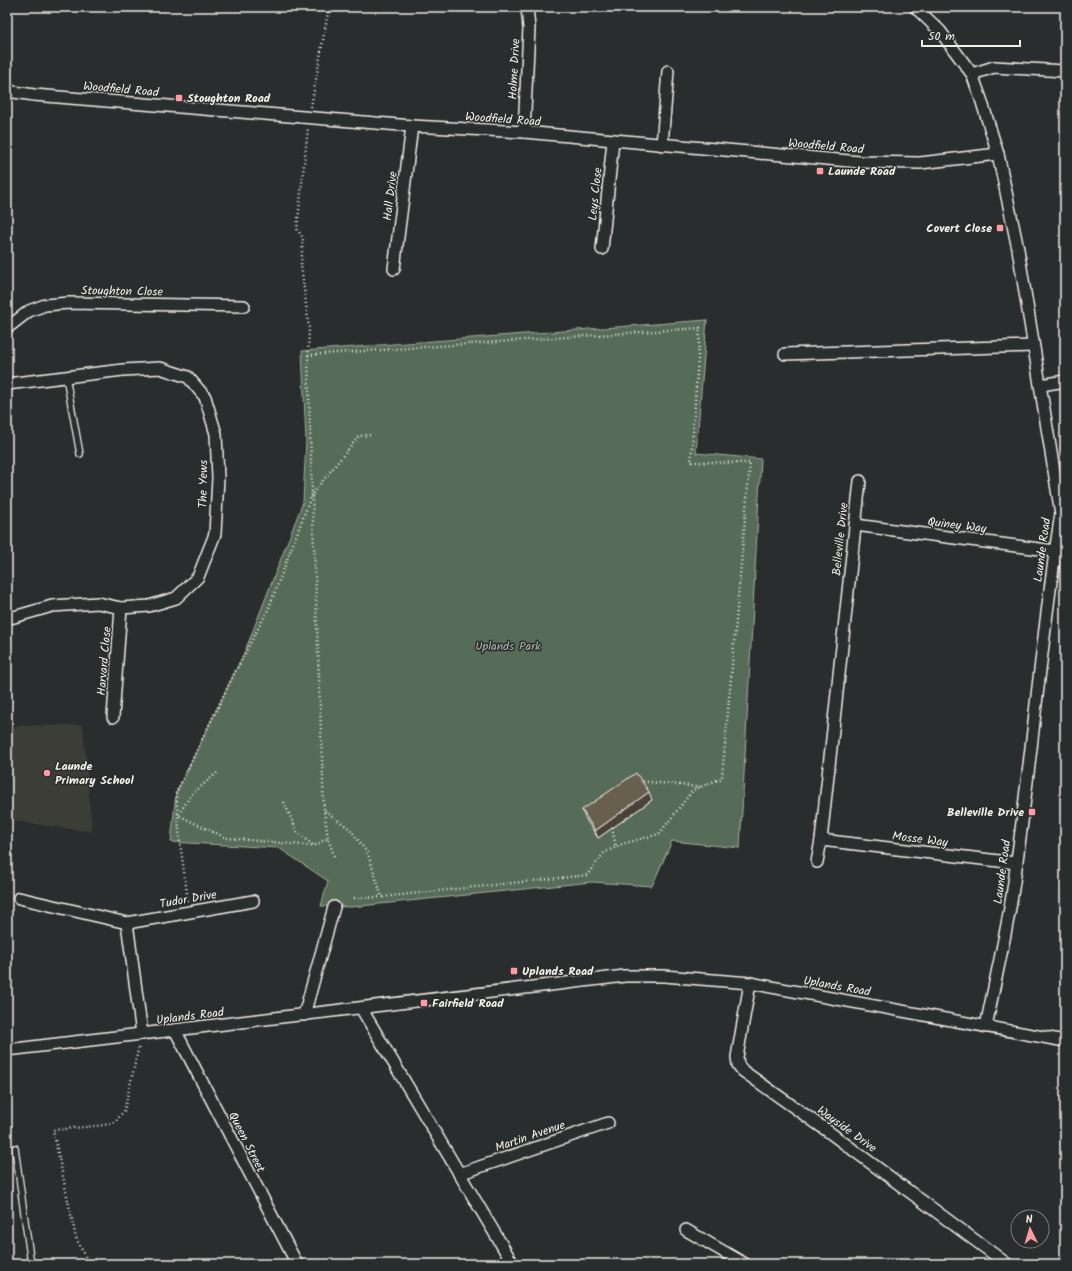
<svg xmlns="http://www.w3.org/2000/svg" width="1072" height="1271" viewBox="0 0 1072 1271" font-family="Kalam,sans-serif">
<rect width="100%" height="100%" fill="#2a2d2e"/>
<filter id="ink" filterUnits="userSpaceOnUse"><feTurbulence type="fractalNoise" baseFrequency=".025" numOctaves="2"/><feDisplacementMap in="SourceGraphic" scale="8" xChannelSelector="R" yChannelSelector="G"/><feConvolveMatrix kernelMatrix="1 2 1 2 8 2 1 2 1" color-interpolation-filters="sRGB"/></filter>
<g filter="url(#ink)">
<polygon fill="#3d3c38" points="83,725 92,832 7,820 7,726"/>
<polygon fill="#566c59" stroke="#a5aea0" points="707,320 696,453 761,459 740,848 672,841 652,886 592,882 351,907 321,906 328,881 279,848 171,842 176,793 245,651 303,502 306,440 302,351"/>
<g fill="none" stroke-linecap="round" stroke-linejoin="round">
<g stroke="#f4f1e8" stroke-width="8">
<g id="service">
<polyline points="66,377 80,454"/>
<polyline points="15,1148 31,1264"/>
</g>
</g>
<g stroke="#f4f1e8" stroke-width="14">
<g id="minor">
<path d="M915,7L940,31L972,74L981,99L998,154L1018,249L1061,514C1040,642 1031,773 1011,902C1004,944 994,985 986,1027"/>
<polyline points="972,74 994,67 1065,71"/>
<polyline points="7,91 34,95 412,126 524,132 860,162 920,163 998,154"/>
<polyline points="524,132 529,28 527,7"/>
<polyline points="662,145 668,71"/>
<polyline points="602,249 613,141"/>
<polyline points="394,269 412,126"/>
<polyline points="7,328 29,311 45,305 69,303 244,306"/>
<polyline points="785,354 1033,346"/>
<polyline points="7,384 123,370 160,368 188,377 205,397 216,434 218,478 215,534 198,577 176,598 149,606 121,608 98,603 52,606 7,619"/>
<polyline points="1041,385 1065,381"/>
<polyline points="855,525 1055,551"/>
<polyline points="113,717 121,608"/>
<polyline points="821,840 1016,863"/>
<polyline points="817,862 821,840 860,481"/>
<polyline points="19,898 127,923 253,901"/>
<polyline points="127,923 142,1034"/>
<polyline points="750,983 737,1057 738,1065 743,1071 829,1132 1007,1264"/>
<polyline points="361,1008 513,1264"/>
<polyline points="304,1015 334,907"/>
<polyline points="175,1030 297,1264"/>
<polyline points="7,1050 625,976 664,976 750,983 1065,1041"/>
<polyline points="459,1174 608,1123"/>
<polyline points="686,1230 745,1264"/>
</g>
</g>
<g stroke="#f4f1e8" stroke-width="2.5" stroke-dasharray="1 3" stroke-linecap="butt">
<polyline points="311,107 329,7"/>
<polyline points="308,355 700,328 691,462 750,463 722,778 693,790 659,834 622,844 604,853 587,875 382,897 368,854 350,829 324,810"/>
<polyline points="217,773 192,794 178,815 226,838 314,846"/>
<polyline points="639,781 700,787"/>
<polyline points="284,802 297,832 314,846 328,838"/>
<polyline points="612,828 616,847"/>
<polyline points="334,856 328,838 324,810 312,494 359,436 370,435"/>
<polyline points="354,898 382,897"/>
<polyline points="188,901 180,842 176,793 235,672 268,610 312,494 308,359 309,328 301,265 303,238 297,229 308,128"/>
<polyline points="89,1264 76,1238 53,1130 105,1125 115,1122 124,1111 139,1046"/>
</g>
<use href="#service" stroke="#2a2d2e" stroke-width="5.5"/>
<use href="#minor" stroke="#2a2d2e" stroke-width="11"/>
</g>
<polygon fill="#5a5245" stroke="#f4f1e8" points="652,800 598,838 585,818 582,810"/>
<polygon fill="#4a4238" stroke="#f4f1e8" points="649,792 652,800 598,838 595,831"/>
<polygon fill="#695f50" stroke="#f4f1e8" points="636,773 649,792 595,831 582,810"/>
</g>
<g fill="#ff9aa2" stroke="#2a2d2e" stroke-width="1.5">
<rect x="175" y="94" width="8" height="8" rx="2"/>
<rect x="816" y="167" width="8" height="8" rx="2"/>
<rect x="996" y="224" width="8" height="8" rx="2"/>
<circle cx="47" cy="773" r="4"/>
<rect x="1028" y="808" width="8" height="8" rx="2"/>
<rect x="510" y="967" width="8" height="8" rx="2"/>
<rect x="420" y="999" width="8" height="8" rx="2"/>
</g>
<g text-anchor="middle" stroke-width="3" stroke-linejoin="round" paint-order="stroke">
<g font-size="12" fill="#f4f1e8" stroke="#2a2d2e">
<text transform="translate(514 69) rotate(-87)" y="4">Holme Drive</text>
<text transform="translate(121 89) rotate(5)" y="4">Woodfield Road</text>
<text transform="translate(503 119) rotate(4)" y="4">Woodfield Road</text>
<text transform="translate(826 146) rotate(5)" y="4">Woodfield Road</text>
<text transform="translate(595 194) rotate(-84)" y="4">Leys Close</text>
<text transform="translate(390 196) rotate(-83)" y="4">Hall Drive</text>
<text transform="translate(122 291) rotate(1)" y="4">Stoughton Close</text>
<text transform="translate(203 484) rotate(-89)" y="4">The Yews</text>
<text transform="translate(957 525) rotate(7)" y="4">Quiney Way</text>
<text transform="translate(840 539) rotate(-84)" y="4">Belleville Drive</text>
<text transform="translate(1042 550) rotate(-82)" y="4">Launde Road</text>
<text transform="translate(104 661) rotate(-85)" y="4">Harvard Close</text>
<text transform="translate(920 839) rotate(7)" y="4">Mosse Way</text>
<text transform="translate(1002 872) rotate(-82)" y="4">Launde Road</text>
<text transform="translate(188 899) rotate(-10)" y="4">Tudor Drive</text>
<text transform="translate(837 986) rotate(10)" y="4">Uplands Road</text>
<text transform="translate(190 1016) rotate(-7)" y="4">Uplands Road</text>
<text transform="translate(847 1129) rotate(36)" y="4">Wayside Drive</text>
<text transform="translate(530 1136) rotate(-19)" y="4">Martin Avenue</text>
<text transform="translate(247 1142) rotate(63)" y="4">Queen Street</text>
</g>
<g font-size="12" font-weight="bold" fill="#f4f1e8" stroke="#2a2d2e" text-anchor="start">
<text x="187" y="102">Stoughton Road</text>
<text x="828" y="175">Launde Road</text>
<text x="992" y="232" text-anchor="end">Covert Close</text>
<text x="55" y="770">Launde<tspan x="55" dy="14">Primary School</tspan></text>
<text x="1024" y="816" text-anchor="end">Belleville Drive</text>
<text x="522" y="975">Uplands Road</text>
<text x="432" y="1007">Fairfield Road</text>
</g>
<g font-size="12" fill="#adb5a8" stroke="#2a2d2e">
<text x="508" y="650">Uplands Park</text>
</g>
</g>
<rect width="1072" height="1271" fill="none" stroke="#2a2d2e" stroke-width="24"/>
<rect x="12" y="12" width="1048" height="1247" fill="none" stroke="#f4f1e8" stroke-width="1.5" filter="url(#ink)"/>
<g transform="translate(1030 1229) rotate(355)"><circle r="19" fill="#2a2d2e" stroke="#7b7b78"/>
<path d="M0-3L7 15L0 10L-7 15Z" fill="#ff9aa2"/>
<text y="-6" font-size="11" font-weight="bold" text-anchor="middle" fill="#f4f1e8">N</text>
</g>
<path d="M922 40v6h98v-6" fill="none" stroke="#f4f1e8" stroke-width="2"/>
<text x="928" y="40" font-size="12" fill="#f4f1e8" stroke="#2a2d2e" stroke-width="3" paint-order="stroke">50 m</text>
</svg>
